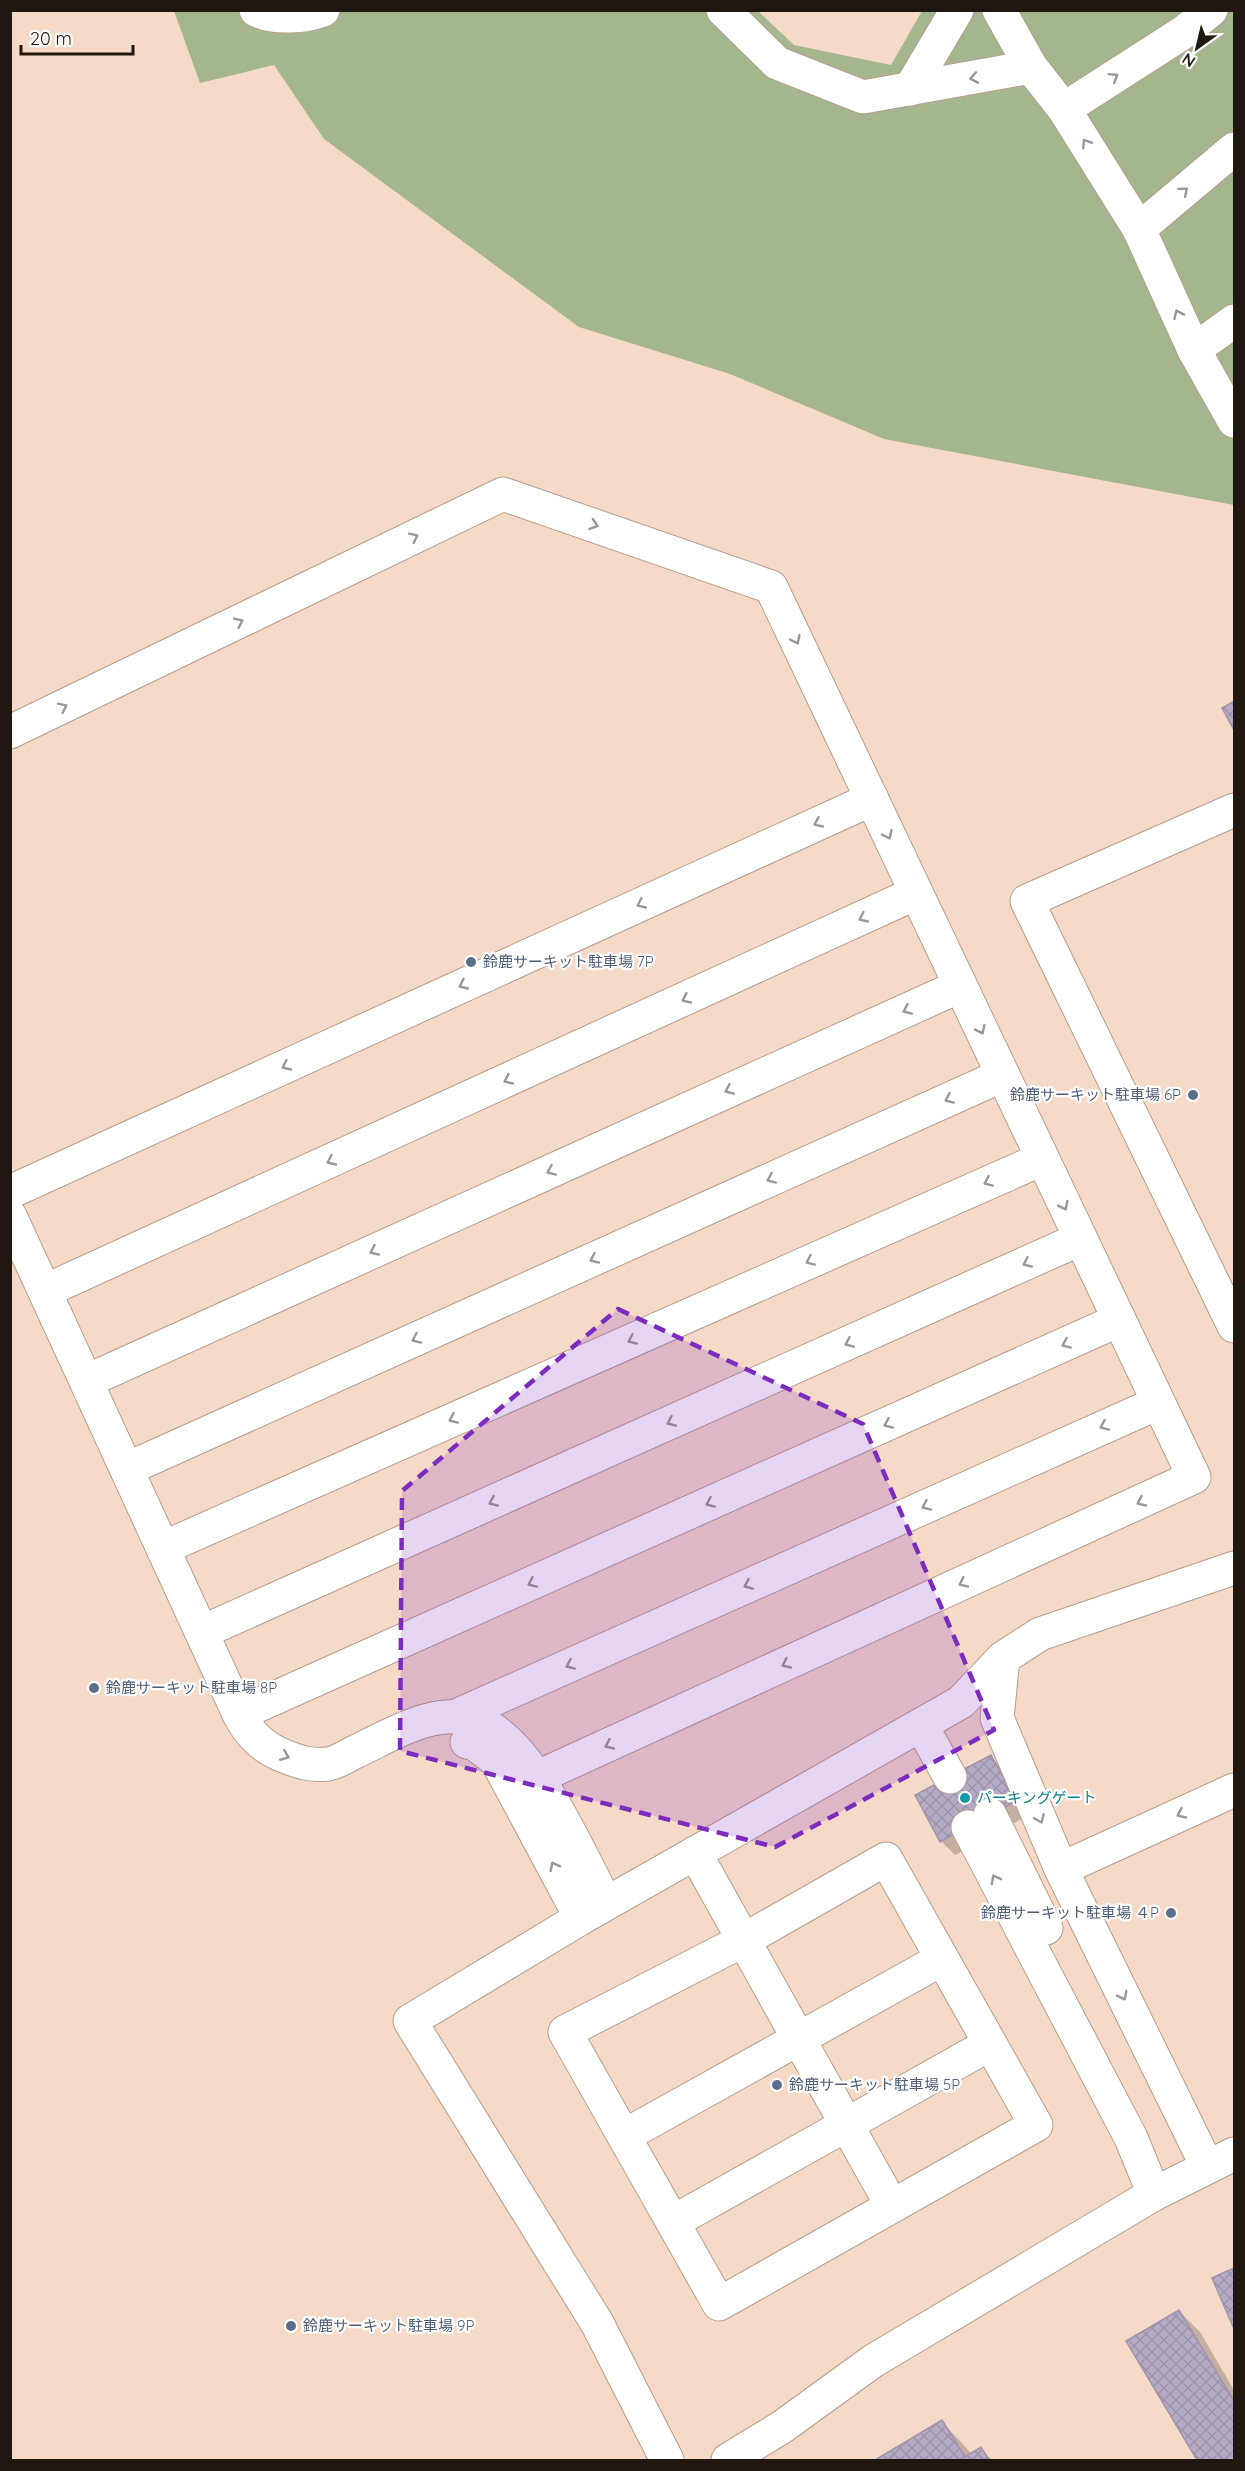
<svg xmlns="http://www.w3.org/2000/svg" width="1245" height="2471" viewBox="0 0 1245 2471" font-family="Quicksand,'Noto Sans JP',sans-serif">
<defs>
<pattern id="building-cross-hatch" width="8" height="8" patternUnits="userSpaceOnUse" patternTransform="scale(1.5)"><rect width="8" height="8" fill="#b6abc6"/><path d="M0 0l8 8M0 8l8-8" fill="none" stroke="#9c92a9"/></pattern>
</defs>
<rect width="100%" height="100%" fill="#f5dac7"/>
<polygon fill="#a4b68d" points="174,11 758,11 794,45 891,65 922,11 1234,11 1234,505 884,439 730,374 579,327 324,139 274,65 200,83"/>
<g fill="#0003">
<polygon points="990,1756 1004,1770 1029,1815 955,1855 941,1841"/>
<polygon points="1234,2270 1234,2325 1214,2279"/>
<polygon points="1179,2311 1200,2332 1234,2390 1234,2460 1198,2460 1128,2342"/>
<polygon points="942,2422 972,2454 981,2449 992,2460 878,2460"/>
</g>
<g fill="url(#building-cross-hatch)" stroke="#9f93ae" stroke-width="1.5">
<polygon points="1234,701 1234,730 1222,708"/>
<polygon points="991,1755 1016,1801 940,1842 915,1795"/>
<polygon points="1234,2268 1234,2329 1212,2278"/>
<polygon points="1179,2310 1234,2401 1234,2460 1197,2460 1126,2341"/>
<polygon points="942,2420 965,2457 981,2447 989,2460 875,2460"/>
</g>
<g fill="none" stroke-linecap="round" stroke-linejoin="round">
<g stroke="#b79d8c" stroke-width="35">
<g id="minor">
<path d="M256,10C273,19 305,17 323,10"/>
<polyline points="723,10 777,63 863,97 1031,67"/>
<polyline points="999,10 1031,67 1064,109 1139,229 1194,350 1234,421"/>
<polyline points="910,89 957,10"/>
<polyline points="1064,109 1184,32 1211,10"/>
<polyline points="1139,229 1234,149"/>
<polyline points="1194,350 1234,321"/>
<polyline points="10,732 503,494 771,587 1194,1477 538,1777"/>
<polyline points="1234,810 1027,901 1234,1326"/>
<polyline points="10,1192 872,799"/>
<path d="M10,1216L239,1714C250,1735 262,1747 284,1756C299,1762 311,1766 328,1764C337,1763 348,1755 357,1751C393,1734 436,1706 477,1721C533,1742 578,1852 606,1903"/>
<polyline points="45,1291 916,893"/>
<polyline points="87,1381 960,986"/>
<polyline points="127,1469 1003,1075"/>
<polyline points="163,1548 1042,1159"/>
<polyline points="202,1632 1080,1239"/>
<polyline points="1003,1658 997,1718 1061,1869 1207,2166"/>
<polyline points="239,1714 1119,1320"/>
<polyline points="456,1716 1158,1403"/>
<polyline points="921,1725 950,1777"/>
<polyline points="467,1742 475,1744 497,1761 581,1918"/>
<polyline points="990,1815 1046,1928"/>
<polyline points="968,1827 1131,2138 1154,2194"/>
<polyline points="695,1853 892,2206"/>
<polygon points="886,1859 1036,2125 719,2304 565,2032 744,1940"/>
<polyline points="1061,1869 1234,1790"/>
<polyline points="624,2136 942,1959"/>
<polyline points="673,2222 990,2044"/>
<polyline points="667,2460 597,2323 410,2021 581,1918 961,1702 1003,1658 1040,1634 1234,1568"/>
<polyline points="728,2460 782,2427 873,2361 1154,2194 1234,2154"/>
</g>
</g>
<use href="#minor" stroke="#fff" stroke-width="33"/>
</g>
<defs><path id="oneway-chevron" d="M-2-3.5L2.5 0L-2 3.5" fill="none" stroke-width="1.6" stroke-linecap="round" stroke-linejoin="round" transform="scale(1.5)"/></defs>
<g stroke="#9b9794">
<use href="#oneway-chevron" transform="translate(1114 77) rotate(-32)"/>
<use href="#oneway-chevron" transform="translate(974 78) rotate(170)"/>
<use href="#oneway-chevron" transform="translate(1086 143) rotate(-122)"/>
<use href="#oneway-chevron" transform="translate(1184 191) rotate(-40)"/>
<use href="#oneway-chevron" transform="translate(1178 314) rotate(-114)"/>
<use href="#oneway-chevron" transform="translate(594 525) rotate(19)"/>
<use href="#oneway-chevron" transform="translate(414 537) rotate(-26)"/>
<use href="#oneway-chevron" transform="translate(239 622) rotate(-26)"/>
<use href="#oneway-chevron" transform="translate(796 640) rotate(65)"/>
<use href="#oneway-chevron" transform="translate(63 707) rotate(-26)"/>
<use href="#oneway-chevron" transform="translate(818 823) rotate(155)"/>
<use href="#oneway-chevron" transform="translate(888 835) rotate(65)"/>
<use href="#oneway-chevron" transform="translate(641 904) rotate(155)"/>
<use href="#oneway-chevron" transform="translate(863 918) rotate(155)"/>
<use href="#oneway-chevron" transform="translate(463 985) rotate(155)"/>
<use href="#oneway-chevron" transform="translate(686 999) rotate(155)"/>
<use href="#oneway-chevron" transform="translate(907 1010) rotate(156)"/>
<use href="#oneway-chevron" transform="translate(981 1030) rotate(64)"/>
<use href="#oneway-chevron" transform="translate(286 1066) rotate(155)"/>
<use href="#oneway-chevron" transform="translate(508 1080) rotate(155)"/>
<use href="#oneway-chevron" transform="translate(729 1090) rotate(156)"/>
<use href="#oneway-chevron" transform="translate(949 1099) rotate(156)"/>
<use href="#oneway-chevron" transform="translate(331 1161) rotate(155)"/>
<use href="#oneway-chevron" transform="translate(551 1171) rotate(156)"/>
<use href="#oneway-chevron" transform="translate(771 1179) rotate(156)"/>
<use href="#oneway-chevron" transform="translate(988 1182) rotate(156)"/>
<use href="#oneway-chevron" transform="translate(1064 1206) rotate(64)"/>
<use href="#oneway-chevron" transform="translate(374 1251) rotate(156)"/>
<use href="#oneway-chevron" transform="translate(594 1259) rotate(156)"/>
<use href="#oneway-chevron" transform="translate(810 1261) rotate(156)"/>
<use href="#oneway-chevron" transform="translate(1027 1263) rotate(156)"/>
<use href="#oneway-chevron" transform="translate(416 1339) rotate(156)"/>
<use href="#oneway-chevron" transform="translate(632 1340) rotate(156)"/>
<use href="#oneway-chevron" transform="translate(849 1343) rotate(156)"/>
<use href="#oneway-chevron" transform="translate(1066 1344) rotate(156)"/>
<use href="#oneway-chevron" transform="translate(453 1419) rotate(156)"/>
<use href="#oneway-chevron" transform="translate(671 1422) rotate(156)"/>
<use href="#oneway-chevron" transform="translate(888 1424) rotate(156)"/>
<use href="#oneway-chevron" transform="translate(1104 1426) rotate(156)"/>
<use href="#oneway-chevron" transform="translate(493 1502) rotate(156)"/>
<use href="#oneway-chevron" transform="translate(1141 1502) rotate(155)"/>
<use href="#oneway-chevron" transform="translate(710 1503) rotate(156)"/>
<use href="#oneway-chevron" transform="translate(926 1506) rotate(156)"/>
<use href="#oneway-chevron" transform="translate(532 1583) rotate(156)"/>
<use href="#oneway-chevron" transform="translate(963 1583) rotate(155)"/>
<use href="#oneway-chevron" transform="translate(748 1585) rotate(156)"/>
<use href="#oneway-chevron" transform="translate(786 1664) rotate(155)"/>
<use href="#oneway-chevron" transform="translate(570 1665) rotate(156)"/>
<use href="#oneway-chevron" transform="translate(609 1745) rotate(155)"/>
<use href="#oneway-chevron" transform="translate(285 1756) rotate(22)"/>
<use href="#oneway-chevron" transform="translate(1181 1814) rotate(155)"/>
<use href="#oneway-chevron" transform="translate(1040 1819) rotate(67)"/>
<use href="#oneway-chevron" transform="translate(554 1866) rotate(-117)"/>
<use href="#oneway-chevron" transform="translate(995 1879) rotate(-118)"/>
<use href="#oneway-chevron" transform="translate(1123 1996) rotate(64)"/>
</g>
<path fill="#7b2cbf" fill-opacity="0.2" stroke="#7b2cbf" stroke-width="4.5" stroke-dasharray="12 8" stroke-linejoin="round" d="M618,1309L863,1424L994,1730L775,1847L400,1751L402,1491Z"/>
<g fill="#5c6f8a" stroke="#fff" stroke-width="2">
<circle cx="471" cy="962" r="6"/>
<circle cx="1193" cy="1095" r="6"/>
<circle cx="94" cy="1688" r="6"/>
<circle cx="1171" cy="1913" r="6"/>
<circle cx="777" cy="2085" r="6"/>
<circle cx="291" cy="2326" r="6"/>
</g>
<circle fill="#0f9aa8" stroke="#fff" stroke-width="2" cx="965" cy="1798" r="6"/>
<g text-anchor="middle" stroke-width="4.5" stroke-linejoin="round" paint-order="stroke">
<g font-size="15" fill="#4e5e75" stroke="#fff" text-anchor="start">
<text x="483" y="967">鈴鹿サーキット駐車場 7P</text>
<text x="1181" y="1100" text-anchor="end">鈴鹿サーキット駐車場 6P</text>
<text x="106" y="1693">鈴鹿サーキット駐車場 8P</text>
<text x="1159" y="1918" text-anchor="end">鈴鹿サーキット駐車場 ４P</text>
<text x="789" y="2090">鈴鹿サーキット駐車場 5P</text>
<text x="303" y="2331">鈴鹿サーキット駐車場 9P</text>
</g>
<g font-size="15" fill="#0d838f" stroke="#fff" text-anchor="start">
<text x="977" y="1803">パーキングゲート</text>
</g>
</g>
<rect width="1245" height="2471" fill="none" stroke="#211711" stroke-width="24"/>
<g transform="translate(1197 48) rotate(214)" stroke="#ffffff" stroke-width="4.5" paint-order="stroke">
<path d="M0-4.5L10 22L0 15L-10 22Z" fill="#211711"/>
<text y="-9" font-size="16" font-weight="bold" text-anchor="middle" fill="#211711">N</text>
</g>
<path d="M21 45v9h112v-9" fill="none" stroke="#211711" stroke-width="3"/>
<text x="30" y="45" font-size="18" fill="#211711" stroke="#ffffff" stroke-width="4.5" paint-order="stroke">20 m</text>
</svg>
